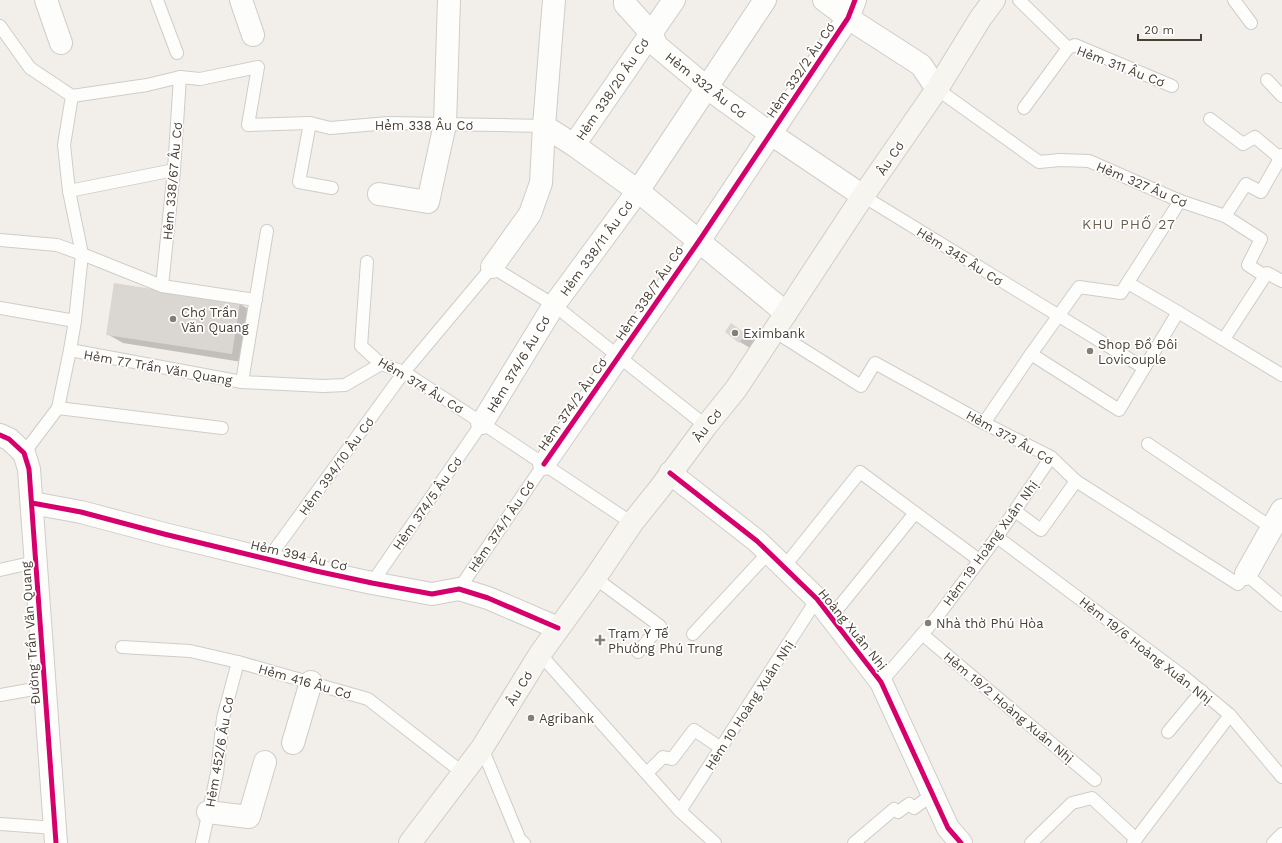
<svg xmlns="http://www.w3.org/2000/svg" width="1282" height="843" viewBox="0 0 1282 843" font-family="'Work Sans',sans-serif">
<rect width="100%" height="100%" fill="#f2efeb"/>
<g fill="#0003">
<polygon points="240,304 255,313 248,363 123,343 107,334"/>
<polygon points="731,325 766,346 760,354 740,342"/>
</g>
<g fill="#dad6d2">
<polygon points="114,283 240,303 232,354 106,335"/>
<polygon points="731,323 746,334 739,343 725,332"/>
</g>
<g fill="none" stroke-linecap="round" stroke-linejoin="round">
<g stroke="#d0cdc8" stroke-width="14">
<g id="service">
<polyline points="157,0 177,53"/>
<polyline points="1019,0 1068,48 1075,45 1172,86"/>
<polyline points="1234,0 1251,23"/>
<polyline points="0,26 30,68 72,96 64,145 69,191 82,254"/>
<polyline points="1267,80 1282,96"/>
<polyline points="937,89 1039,162 1060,160 1089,161 1180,201 1225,216 1261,239 1248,265 1265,276"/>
<polyline points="72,96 147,85 180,77 200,79 258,67 248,125 310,123 330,128 389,123 544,126"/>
<polyline points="1024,108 1068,48"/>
<polyline points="1210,119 1243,144 1255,137 1281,159"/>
<polyline points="310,123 299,182 332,188"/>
<polyline points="69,191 174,170"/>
<polyline points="863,196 1144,368"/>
<polyline points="1225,216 1246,184 1261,192 1282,155"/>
<polyline points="0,240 57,245 82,254"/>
<polyline points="367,262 361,346 381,364 404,372 482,423 632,523"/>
<polyline points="1128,283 1178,312 1282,375"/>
<polyline points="162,286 174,170 180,77"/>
<polyline points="256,300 162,286 82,254 75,321 70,350 242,382 267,231"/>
<polyline points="0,308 75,321"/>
<polyline points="774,331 861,386 875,363 984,423 1051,457 1076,481 1238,584 1246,574 1282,605"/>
<polyline points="1224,339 1267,273 1282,281"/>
<polyline points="1031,354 1119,410 1178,312"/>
<polyline points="242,382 323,386 345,385 381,364"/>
<polyline points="58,408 70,350"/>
<polyline points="984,423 1031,354 1079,287 1121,293 1180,201"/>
<polyline points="1148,444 1272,528"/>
<polyline points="24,453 58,408 222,428"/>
<polyline points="1015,511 1041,530 1076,481"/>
<polyline points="997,537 1183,676 1230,715 1282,777"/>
<polyline points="268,559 404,372 492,267 554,305 706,426"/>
<polyline points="784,567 860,472 979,560"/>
<polyline points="0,570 35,562"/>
<polyline points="595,578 660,626 638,652"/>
<polyline points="372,583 482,423"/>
<polyline points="459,589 544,464"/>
<polyline points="831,617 915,513"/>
<polyline points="693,634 769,552"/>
<polyline points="922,634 1095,780"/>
<polyline points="122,647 190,651 238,662 368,699 463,773"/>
<polyline points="540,654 680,811 715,843"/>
<polyline points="881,682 937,617 997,537 1051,457"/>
<polyline points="0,695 45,687"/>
<polyline points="1168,732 1202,691"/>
<polyline points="482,748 520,840 524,843"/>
<polyline points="647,773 663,757 672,759 694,730 721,748"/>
<polyline points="680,811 817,599"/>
<polyline points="0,824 55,828"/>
<polyline points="202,843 217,773 223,718 238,662"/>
<polyline points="854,843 894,809 898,812 909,804 914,808 933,794"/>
<polyline points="1031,843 1072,803 1092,798 1136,839"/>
<polyline points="1133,843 1230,715"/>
<polyline points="1273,843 1282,834"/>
</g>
</g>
<g stroke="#d0cdc8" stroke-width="24">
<g id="minor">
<polyline points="46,0 61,43"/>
<polyline points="241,0 253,35"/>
<polyline points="625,0 625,4 651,33 657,46 706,87 771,134 863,196"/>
<polyline points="824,0 848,18 921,65 937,89"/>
<polyline points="544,126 574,145 638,191 786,313"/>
<polyline points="574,145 674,0"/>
<polyline points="379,194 428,202 445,124 449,0"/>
<polyline points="492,267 530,214 541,183 544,126 554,0"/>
<polyline points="482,423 554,305 638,191 765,0"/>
<polyline points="0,435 9,439 24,453 29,469 56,843"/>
<polyline points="544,464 699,241 848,18 855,0"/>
<polyline points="670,473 757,541 817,599 881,682 948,828 961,843"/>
<polyline points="32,503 81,512 164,534 316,571 372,583 432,594 459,589 488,598 558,628"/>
<polyline points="1246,574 1282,510"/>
<polyline points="293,743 311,682"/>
<polyline points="208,812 249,817 265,762"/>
</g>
</g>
<g stroke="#d2ccc2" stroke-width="24">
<polyline id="secondary" points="410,843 482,748 540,654 595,578 632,523 660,488 706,426 736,389 863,196 937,89 980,19 994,0"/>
</g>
<use href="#service" stroke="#fdfdfc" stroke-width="12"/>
<use href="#minor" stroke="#fdfdfc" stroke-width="22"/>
<use href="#secondary" stroke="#f7f5ef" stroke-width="22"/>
<g stroke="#fff" stroke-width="8">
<g id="cycleway">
<polyline points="0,435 9,439 24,453 29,469 56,843"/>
<polyline points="544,464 699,241 848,18 855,0"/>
<polyline points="670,473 757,541 817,599 881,682 948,828 961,843"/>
<polyline points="32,503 81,512 164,534 316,571 372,583 432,594 459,589 488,598 558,628"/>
</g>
</g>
<use href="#cycleway" stroke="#d6006c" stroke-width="5"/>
</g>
<g fill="#847e75" stroke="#fff" stroke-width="1.5">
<circle cx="173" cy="319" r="4"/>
<circle cx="735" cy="333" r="4"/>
<circle cx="1090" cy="351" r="4"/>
<circle cx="928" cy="623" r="4"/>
<path d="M598 634h4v4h4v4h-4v4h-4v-4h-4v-4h4z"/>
<circle cx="531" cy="718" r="4"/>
</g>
<g text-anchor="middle" stroke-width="3.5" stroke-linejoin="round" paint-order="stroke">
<g font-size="13" fill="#494136" stroke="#fff">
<text transform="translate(1121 66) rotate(21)" y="5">Hẻm 311 Âu Cơ</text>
<text transform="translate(800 70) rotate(-56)" y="5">Hẻm 332/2 Âu Cơ</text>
<text transform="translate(706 85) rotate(38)" y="5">Hẻm 332 Âu Cơ</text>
<text transform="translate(612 89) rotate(-56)" y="5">Hẻm 338/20 Âu Cơ</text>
<text x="424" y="130">Hẻm 338 Âu Cơ</text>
<text transform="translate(890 158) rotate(-56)" y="5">Âu Cơ</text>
<text transform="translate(172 181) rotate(-85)" y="5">Hẻm 338/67 Âu Cơ</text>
<text transform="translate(1142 184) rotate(23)" y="5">Hẻm 327 Âu Cơ</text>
<text transform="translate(596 248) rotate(-54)" y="5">Hẻm 338/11 Âu Cơ</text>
<text transform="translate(960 256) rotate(32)" y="5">Hẻm 345 Âu Cơ</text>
<text transform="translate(649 293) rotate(-56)" y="5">Hẻm 338/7 Âu Cơ</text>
<text transform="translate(518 364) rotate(-59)" y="5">Hẻm 374/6 Âu Cơ</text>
<text transform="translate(158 367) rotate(10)" y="5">Hẻm 77 Trần Văn Quang</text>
<text transform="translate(421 385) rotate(31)" y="5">Hẻm 374 Âu Cơ</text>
<text transform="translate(572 404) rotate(-55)" y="5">Hẻm 374/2 Âu Cơ</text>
<text transform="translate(707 425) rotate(-52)" y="5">Âu Cơ</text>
<text transform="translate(1010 437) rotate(29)" y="5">Hẻm 373 Âu Cơ</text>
<text transform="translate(336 466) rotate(-54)" y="5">Hẻm 394/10 Âu Cơ</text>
<text transform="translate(427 503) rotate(-55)" y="5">Hẻm 374/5 Âu Cơ</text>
<text transform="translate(501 526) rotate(-56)" y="5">Hẻm 374/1 Âu Cơ</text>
<text transform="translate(990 543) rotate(-54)" y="5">Hẻm 19 Hoàng Xuân Nhị</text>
<text transform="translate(299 555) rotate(13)" y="5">Hẻm 394 Âu Cơ</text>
<text transform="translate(853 629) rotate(51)" y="5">Hoàng Xuân Nhị</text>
<text transform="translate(30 633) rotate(-94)" y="5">Đường Trần Văn Quang</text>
<text transform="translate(1146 650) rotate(38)" y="5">Hẻm 19/6 Hoàng Xuân Nhị</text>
<text transform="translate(305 681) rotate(16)" y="5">Hẻm 416 Âu Cơ</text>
<text transform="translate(519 688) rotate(-59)" y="5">Âu Cơ</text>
<text transform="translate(749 705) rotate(-57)" y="5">Hẻm 10 Hoàng Xuân Nhị</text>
<text transform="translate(1009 707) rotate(40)" y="5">Hẻm 19/2 Hoàng Xuân Nhị</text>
<text transform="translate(219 752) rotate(-80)" y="5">Hẻm 452/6 Âu Cơ</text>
</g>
<g font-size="13" fill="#494136" stroke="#fff" text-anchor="start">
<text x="181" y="317">Chợ Trần<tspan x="181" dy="15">Văn Quang</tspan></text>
<text x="743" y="338">Eximbank</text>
<text x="1098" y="349">Shop Đồ Đôi<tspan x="1098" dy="15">Lovicouple</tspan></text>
<text x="936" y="628">Nhà thờ Phú Hòa</text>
<text x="608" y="638">Trạm Y Tế<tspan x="608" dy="15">Phường Phú Trung</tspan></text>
<text x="539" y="723">Agribank</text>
</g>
<g font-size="14" letter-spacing="1" fill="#6c5e4d" stroke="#fff">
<text x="1129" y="229">KHU PHỐ 27</text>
</g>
</g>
<path d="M1138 34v6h63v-6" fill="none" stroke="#494136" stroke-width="2"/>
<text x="1144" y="34" font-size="12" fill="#494136" stroke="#ffffff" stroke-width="3" paint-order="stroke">20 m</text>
</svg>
